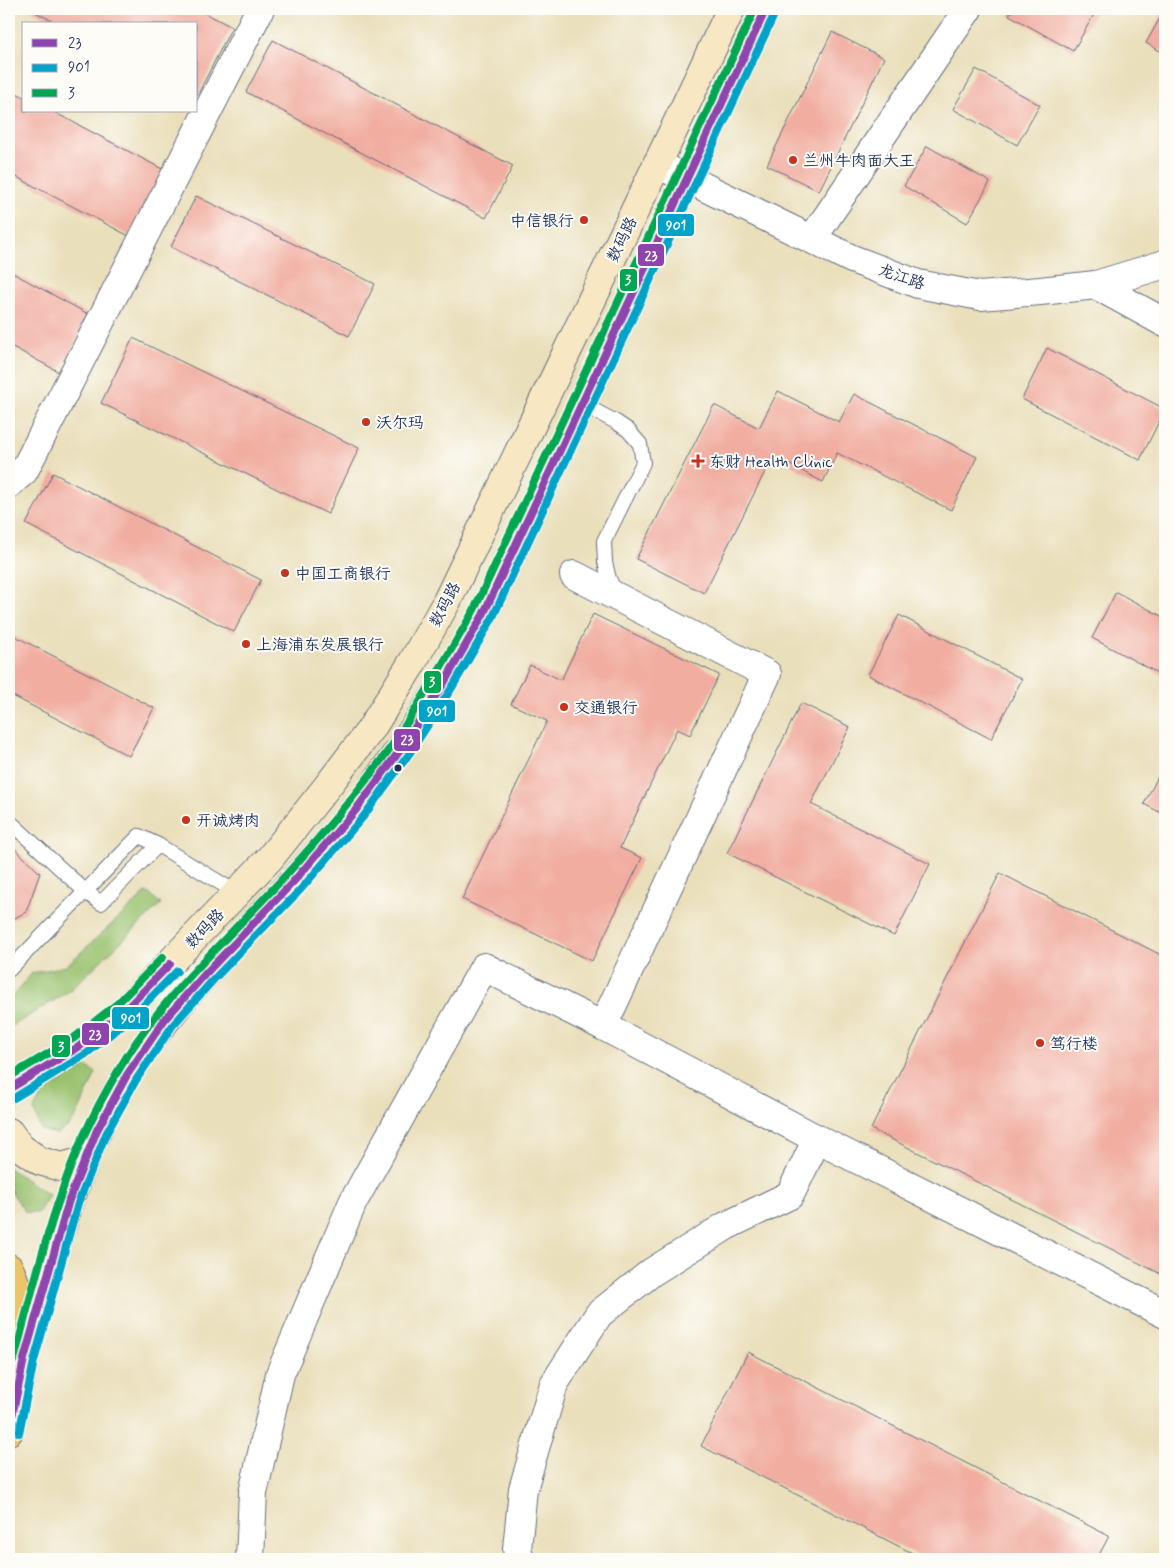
<svg xmlns="http://www.w3.org/2000/svg" width="1174" height="1568" viewBox="0 0 1174 1568" font-family="Mynerve,'LXGW WenKai TC',sans-serif">
<rect width="100%" height="100%" fill="#fdfcf7"/>
<filter id="ink" filterUnits="userSpaceOnUse"><feTurbulence type="fractalNoise" baseFrequency=".02" numOctaves="2"/><feDisplacementMap in="SourceGraphic" scale="10" xChannelSelector="R" yChannelSelector="G"/><feConvolveMatrix kernelMatrix="1 2 1 2 8 2 1 2 1" color-interpolation-filters="sRGB"/></filter>
<filter id="wash" filterUnits="userSpaceOnUse"><feTurbulence type="fractalNoise" baseFrequency=".0096" numOctaves="4" result="noise"/><feDisplacementMap in="SourceGraphic" scale="20" xChannelSelector="R" yChannelSelector="G"/><feGaussianBlur stdDeviation="1.12" result="paint"/><feColorMatrix in="noise" values="0 0 0 0 0 0 0 0 0 0 0 0 0 0 0 0 0 1.4 0 .05"/><feComposite in="paint" operator="in"/></filter>
<g filter="url(#wash)">
<rect width="100%" height="100%" fill="#eadfbb"/>
<g fill="#99c16d" stroke="#5a7866">
<polygon points="147,892 161,904 68,992 9,1028 9,1001 32,973 66,966"/>
<polygon points="86,1066 96,1073 77,1115 70,1125 57,1134 41,1130 34,1110 41,1094"/>
<polygon points="9,1168 49,1195 38,1213 25,1212 9,1188"/>
</g>
<g id="blocks">
<g fill="#f1ada0">
<polygon points="29,9 197,9 232,27 198,94 196,93 196,24 59,24"/>
<polygon points="1013,9 1092,9 1096,11 1073,51 1009,15"/>
<polygon points="1165,9 1165,54 1146,43"/>
<polygon points="832,32 884,58 819,191 767,165"/>
<polygon points="273,40 513,166 486,218 246,92"/>
<polygon points="976,69 1040,105 1017,145 953,109"/>
<polygon points="9,89 24,97 24,111 52,111 164,170 129,236 9,173"/>
<polygon points="927,146 990,182 967,223 904,186"/>
<polygon points="196,196 375,284 349,336 171,247"/>
<polygon points="9,271 90,315 59,372 9,345"/>
<polygon points="133,338 359,448 328,514 101,403"/>
<polygon points="1047,348 1165,409 1140,460 1022,399"/>
<polygon points="778,391 839,422 854,394 977,457 951,510 837,453 823,482 773,456 704,593 636,559 714,405 759,428"/>
<polygon points="53,473 261,580 234,632 26,524"/>
<polygon points="1116,592 1165,618 1165,677 1092,638"/>
<polygon points="593,614 719,675 690,735 677,729 620,848 642,858 592,961 462,899 547,721 511,704 530,665 561,680"/>
<polygon points="899,615 1022,679 991,739 868,675"/>
<polygon points="9,633 154,708 129,756 9,694"/>
<polygon points="801,703 850,727 811,804 930,864 894,936 727,853"/>
<polygon points="1165,763 1165,815 1144,804"/>
<polygon points="9,843 40,873 26,912 9,921"/>
<polygon points="1000,873 1165,957 1165,1276 871,1129"/>
<polygon points="748,1352 1109,1536 1097,1559 924,1559 701,1446"/>
</g>
</g>
</g>
<g filter="url(#ink)">
<use href="#blocks" fill-opacity="0" stroke="#636d7f" stroke-width="1"/>
<g fill="none" stroke-linecap="round" stroke-linejoin="round">
<g stroke="#636d7f" stroke-width="16">
<g id="service">
<polyline points="582,404 616,422 628,430 640,444 643,463 604,541 605,562 609,579 616,593"/>
<polyline points="9,821 86,892 101,903 158,845"/>
<polyline points="9,970 139,836 158,845 237,893"/>
</g>
</g>
<g stroke="#636d7f" stroke-width="30">
<g id="minor">
<polyline points="812,239 968,9"/>
<polyline points="1096,285 1165,323"/>
<polyline points="9,484 24,471 260,9"/>
<polyline points="574,575 767,674 603,1026"/>
<polyline points="250,1559 253,1493 280,1374 353,1202 484,967 603,1026 817,1139 1165,1314"/>
<polyline points="520,1559 517,1549 523,1489 554,1384 599,1314 652,1272 726,1226 790,1195 817,1139"/>
</g>
</g>
<g stroke="#636d7f" stroke-width="30">
<polyline id="tertiary" points="657,164 852,259 918,284 980,296 1040,291 1096,285 1165,264"/>
</g>
<g stroke="#636d7f" stroke-width="30">
<g id="secondary">
<polyline points="9,1089 80,1046 124,1011 270,858 326,788 371,729 412,663 447,601 677,123 731,9"/>
<polyline points="9,1132 21,1148 40,1161 61,1167 84,1161"/>
<path d="M26,1352C53,1257 75,1159 127,1075C165,1014 215,964 263,913C294,881 323,848 352,814C363,802 372,788 381,775C419,724 451,670 483,615L766,9"/>
</g>
</g>
<g stroke="#636d7f" stroke-width="30">
<path id="trunk" d="M9,1268C22,1296 27,1328 24,1359C21,1383 13,1407 9,1431"/>
</g>
<use href="#service" stroke="#fff" stroke-width="14"/>
<use href="#minor" stroke="#fff" stroke-width="28"/>
<use href="#tertiary" stroke="#fff" stroke-width="28"/>
<use href="#secondary" stroke="#f7e8c3" stroke-width="28"/>
<use href="#trunk" stroke="#ecc569" stroke-width="28"/>
<g stroke="#fdfcf7" stroke-width="11">
<g id="bus-1">
<polyline points="9,1089 80,1046 124,1011 170,964"/>
<polyline points="9,1431 24,1359 69,1200 97,1130 127,1075 165,1019 207,972 293,882 355,811 401,749 445,681 483,615 766,9"/>
</g>
</g>
<g stroke="#fdfcf7" stroke-width="11">
<g id="bus-2">
<polyline points="14,1098 86,1054 131,1018 177,971"/>
<polyline points="19,1433 34,1361 78,1203 106,1134 136,1080 173,1025 214,979 301,889 363,817 409,754 453,686 492,619 775,13"/>
</g>
</g>
<g stroke="#fdfcf7" stroke-width="11">
<g id="bus-3">
<polyline points="9,1077 74,1038 117,1004 163,957"/>
<path d="M9,1370L15,1356C29,1303 42,1248 60,1197C74,1153 94,1111 118,1071C161,996 228,939 286,875C324,833 360,790 393,744C422,701 448,655 474,610L755,9"/>
</g>
</g>
<use href="#bus-1" stroke="#8e44ad" stroke-width="8"/>
<use href="#bus-2" stroke="#01a3c8" stroke-width="8"/>
<use href="#bus-3" stroke="#00a651" stroke-width="8"/>
</g>
</g>
<g fill="#c8321e" stroke="#fdfcf7" stroke-width="2">
<circle cx="793" cy="160" r="5"/>
<circle cx="584" cy="220" r="5"/>
<circle cx="366" cy="422" r="5"/>
<path d="M695.5 453.5h5v5h5v5h-5v5h-5v-5h-5v-5h5z"/>
<circle cx="285" cy="573" r="5"/>
<circle cx="246" cy="644" r="5"/>
<circle cx="564" cy="707" r="5"/>
<circle cx="186" cy="820" r="5"/>
<circle cx="1040" cy="1043" r="5"/>
</g>
<circle fill="#1b2f5e" stroke="#fdfcf7" stroke-width="2" cx="398" cy="768" r="4.5"/>
<g text-anchor="middle" stroke-width="4" stroke-linejoin="round" paint-order="stroke">
<g font-size="16" fill="#1b2f5e" stroke="#fdfcf7" text-anchor="start">
<text x="803" y="166">兰州牛肉面大王</text>
<text x="574" y="226" text-anchor="end">中信银行</text>
<text x="376" y="428">沃尔玛</text>
<text x="709" y="467">东财 Health Clinic</text>
<text x="295" y="579">中国工商银行</text>
<text x="256" y="650">上海浦东发展银行</text>
<text x="574" y="713">交通银行</text>
<text x="196" y="826">开诚烤肉</text>
<text x="1050" y="1049">笃行楼</text>
</g>
<g font-size="16" fill="#1b2f5e" stroke="#fdfcf7">
<text transform="translate(621 239) rotate(-64)" y="6">数码路</text>
<text transform="translate(902 276) rotate(19)" y="6">龙江路</text>
<text transform="translate(444 604) rotate(-62)" y="6">数码路</text>
<text transform="translate(204 928) rotate(-46)" y="6">数码路</text>
</g>
</g>
<g stroke="#fdfcf7" stroke-width="2">
<rect x="657" y="213" width="38" height="24" rx="5" fill="#01a3c8"/>
<rect x="637" y="243" width="28" height="24" rx="5" fill="#8e44ad"/>
<rect x="619" y="268" width="19" height="24" rx="5" fill="#00a651"/>
<rect x="423" y="670" width="19" height="24" rx="5" fill="#00a651"/>
<rect x="418" y="699" width="38" height="24" rx="5" fill="#01a3c8"/>
<rect x="393" y="728" width="28" height="24" rx="5" fill="#8e44ad"/>
<rect x="111" y="1006" width="39" height="24" rx="5" fill="#01a3c8"/>
<rect x="81" y="1022" width="29" height="24" rx="5" fill="#8e44ad"/>
<rect x="51" y="1034" width="20" height="24" rx="5" fill="#00a651"/>
</g>
<g font-size="14" text-anchor="middle" font-weight="bold" fill="#fff">
<text x="676" y="230">901</text>
<text x="651" y="260">23</text>
<text x="628" y="284">3</text>
<text x="432" y="686">3</text>
<text x="437" y="716">901</text>
<text x="407" y="744">23</text>
<text x="131" y="1023">901</text>
<text x="95" y="1039">23</text>
<text x="61" y="1051">3</text>
</g>
<rect width="1174" height="1568" fill="none" stroke="#fdfcf7" stroke-width="30"/>
<rect x="22" y="22" width="175" height="90" fill="#fdfcf7" stroke="#a3aaba"/>
<rect x="32" y="39" width="25" height="8" fill="#8e44ad" stroke="#a3aaba"/>
<text x="68" y="48" font-size="15" fill="#1b2f5e">23</text>
<rect x="32" y="64" width="25" height="8" fill="#01a3c8" stroke="#a3aaba"/>
<text x="68" y="72" font-size="15" fill="#1b2f5e">901</text>
<rect x="32" y="89" width="25" height="8" fill="#00a651" stroke="#a3aaba"/>
<text x="68" y="98" font-size="15" fill="#1b2f5e">3</text>
</svg>
